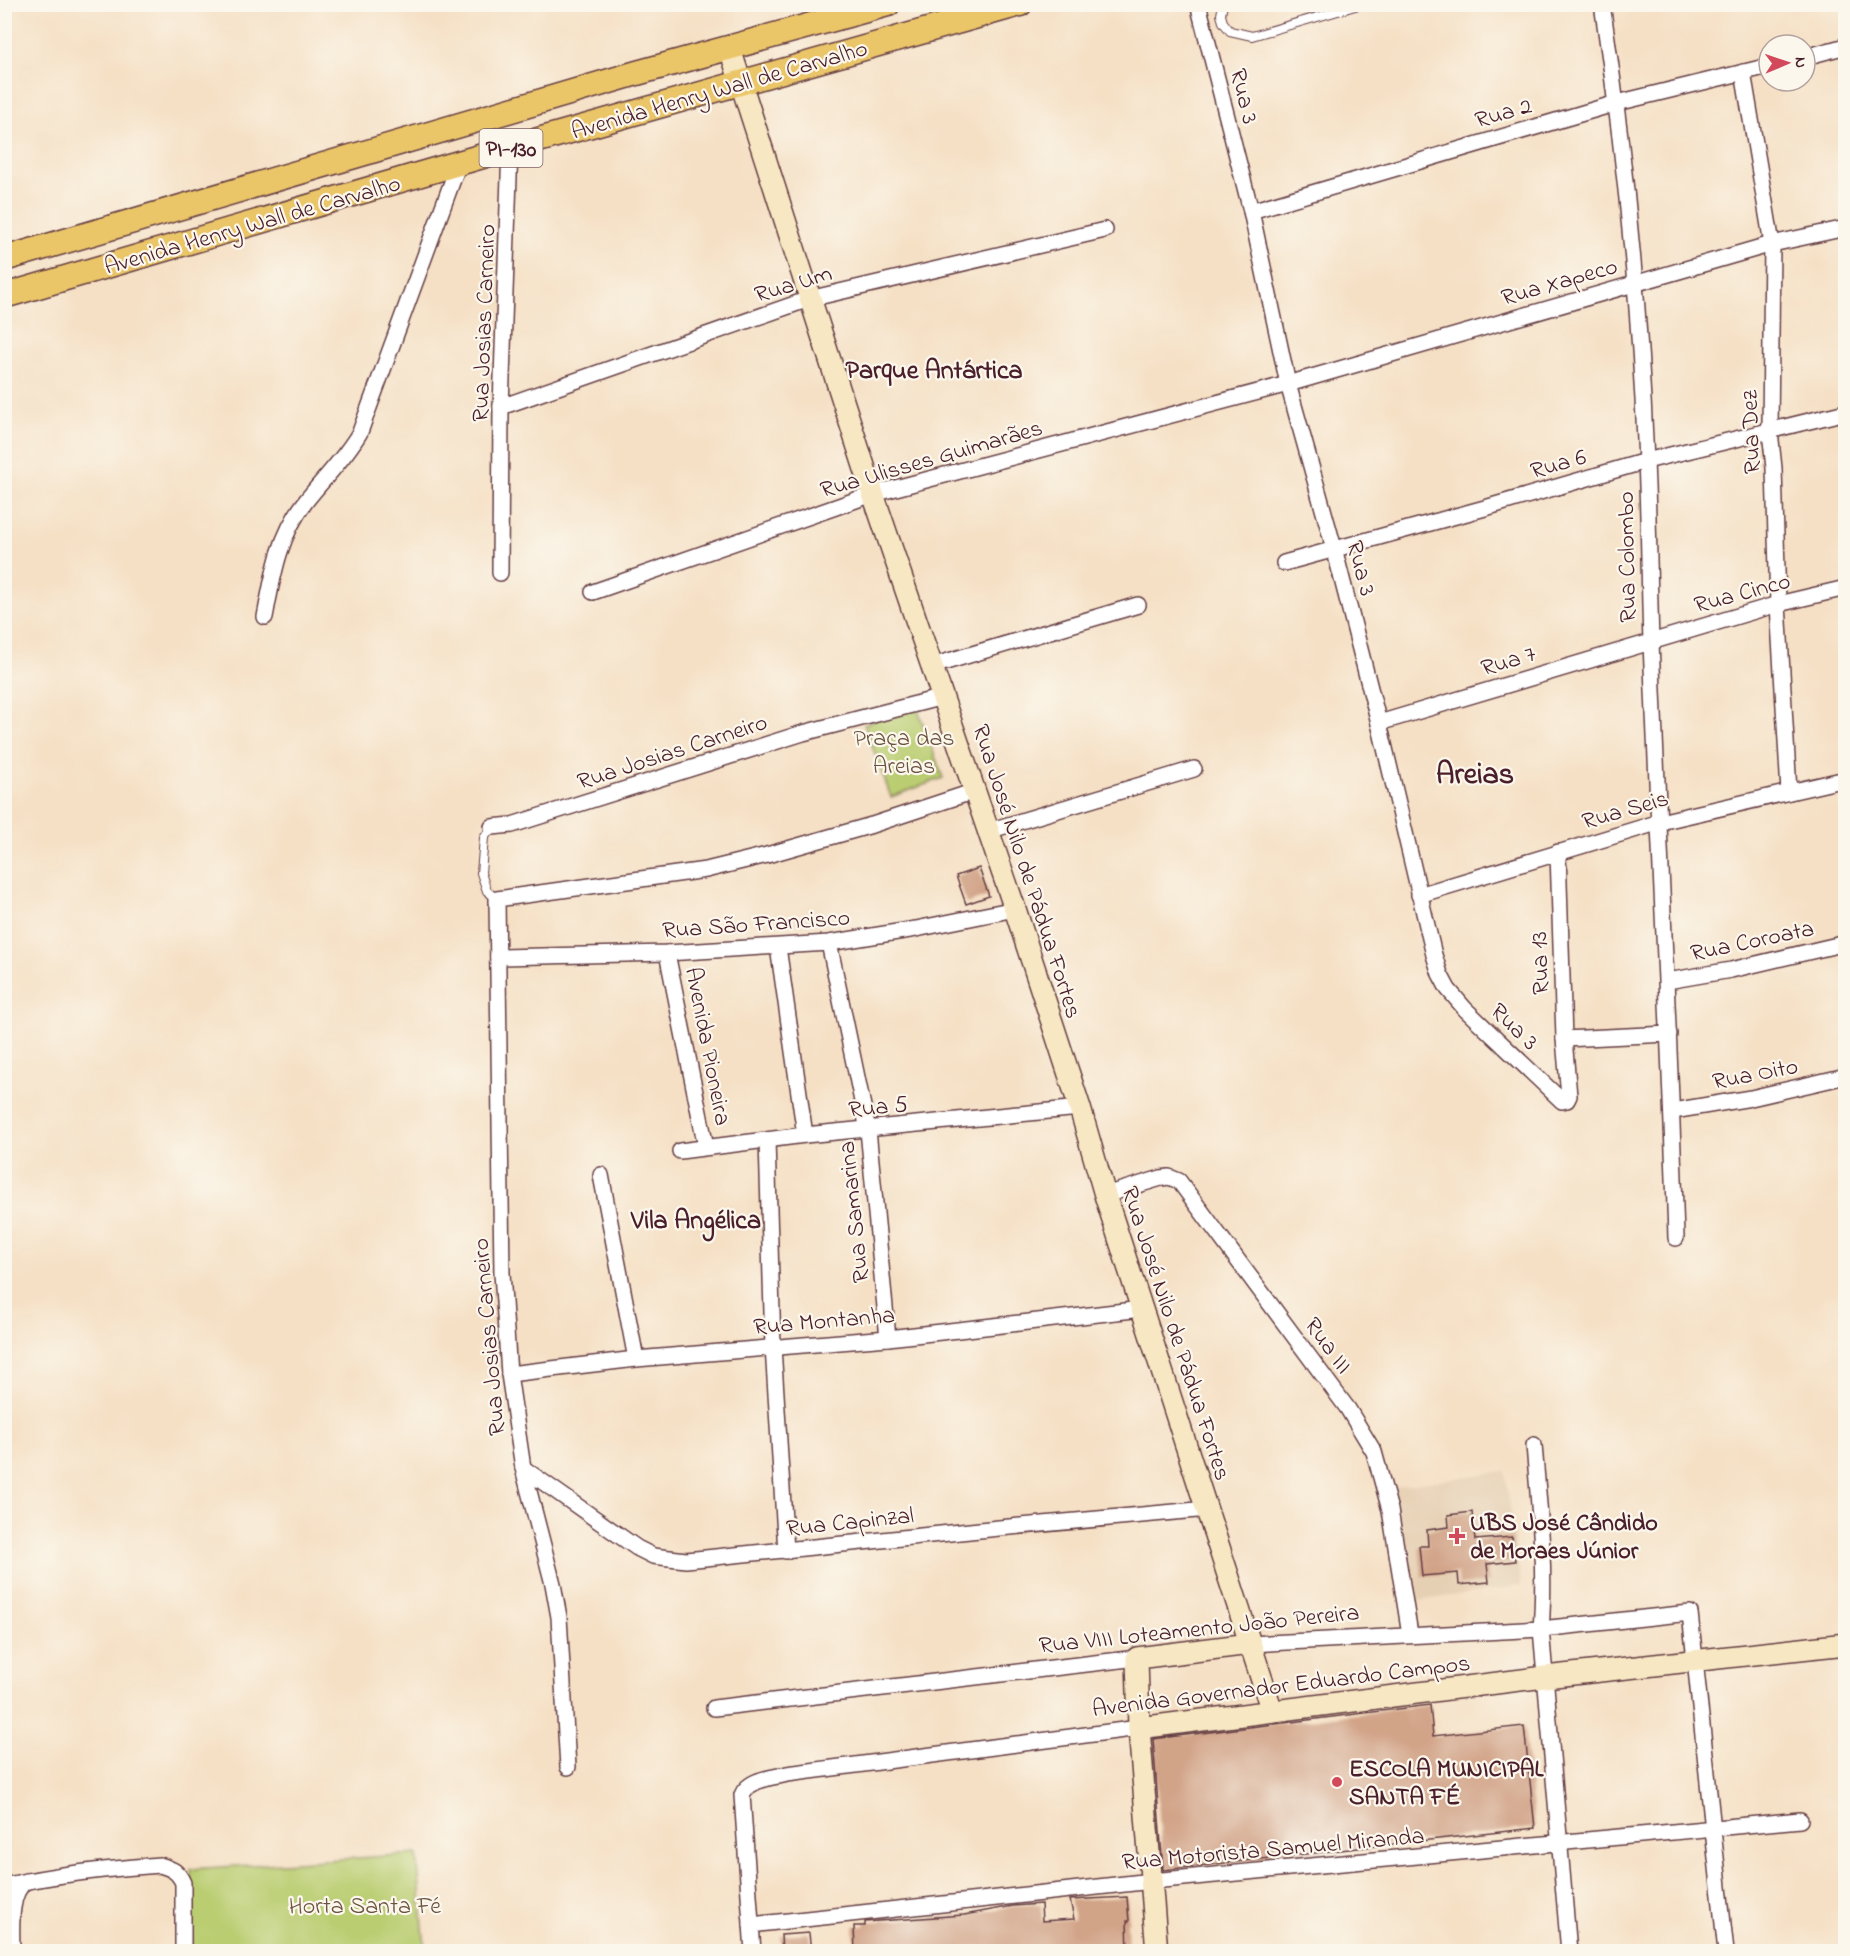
<svg xmlns="http://www.w3.org/2000/svg" width="1850" height="1956" viewBox="0 0 1850 1956" font-family="'Indie Flower',sans-serif">
<rect width="100%" height="100%" fill="#fbf7ec"/>
<filter id="ink" filterUnits="userSpaceOnUse"><feTurbulence type="fractalNoise" baseFrequency=".0167" numOctaves="2"/><feDisplacementMap in="SourceGraphic" scale="12" xChannelSelector="R" yChannelSelector="G"/><feConvolveMatrix kernelMatrix="1 2 1 2 8 2 1 2 1" color-interpolation-filters="sRGB"/></filter>
<filter id="wash" filterUnits="userSpaceOnUse"><feTurbulence type="fractalNoise" baseFrequency=".008" numOctaves="4" result="noise"/><feDisplacementMap in="SourceGraphic" scale="24" xChannelSelector="R" yChannelSelector="G"/><feGaussianBlur stdDeviation="1.35" result="paint"/><feColorMatrix in="noise" values="0 0 0 0 0 0 0 0 0 0 0 0 0 0 0 0 0 1.4 0 .05"/><feComposite in="paint" operator="in"/></filter>
<g filter="url(#wash)">
<rect width="100%" height="100%" fill="#f5e0c5"/>
<polygon fill="#e6d0b4" points="1505,1471 1521,1586 1409,1602 1394,1487"/>
<g fill="#bacd71" stroke="#82764e" stroke-width="1.5">
<polygon points="916,705 943,778 891,797 864,724"/>
<polygon points="417,1854 425,1951 191,1951 191,1869"/>
</g>
<g id="blocks">
<g fill="#d1a387">
<polygon points="979,868 989,896 966,904 956,876"/>
<polygon points="1472,1512 1475,1540 1512,1537 1515,1561 1487,1564 1489,1582 1459,1585 1458,1573 1422,1576 1419,1546 1428,1546 1427,1530 1449,1527 1448,1515"/>
<polygon points="1430,1705 1433,1736 1524,1726 1535,1828 1163,1870 1153,1739"/>
<polygon points="1127,1897 1129,1921 1127,1921 1128,1952 855,1952 854,1926 865,1926 865,1922 964,1915 1013,1906 1041,1904 1042,1921 1074,1919 1070,1900"/>
<polygon points="809,1933 811,1952 782,1952 781,1935"/>
</g>
</g>
</g>
<g filter="url(#ink)">
<use href="#blocks" fill-opacity="0" stroke="#643c42" stroke-width="1.5"/>
<g fill="none" stroke-linecap="round" stroke-linejoin="round">
<g stroke="#643c42" stroke-width="10">
<g id="lane">
<polyline points="1223,4 1221,15 1223,22 1230,31 1252,36 1362,4"/>
<polyline points="492,827 484,838 481,873 487,891 497,899"/>
</g>
</g>
<g stroke="#643c42" stroke-width="18">
<g id="street">
<polyline points="1198,4 1251,211 1288,384 1334,548 1379,723 1434,955 1440,974 1448,989 1465,1009 1562,1101 1567,1100 1569,1096 1564,1039 1558,852"/>
<path d="M1602,4C1625,156 1640,309 1646,462C1649,522 1649,582 1651,642C1659,841 1670,1039 1676,1238"/>
<polyline points="1805,57 1846,46"/>
<polyline points="1743,72 1772,244 1770,431 1774,468 1778,604 1789,792"/>
<polyline points="1251,211 1617,103 1769,66"/>
<polyline points="501,407 809,299 1105,230"/>
<polyline points="1284,563 1485,508 1646,461 1846,412"/>
<polyline points="500,573 501,407 510,148"/>
<polyline points="593,592 873,494 1288,384 1772,244 1846,228"/>
<path d="M265,617C273,575 279,536 306,501C324,478 345,458 360,432L459,163"/>
<polyline points="932,666 1138,605"/>
<polyline points="1379,723 1778,604 1846,588"/>
<polyline points="492,827 512,825 803,733 943,697"/>
<polyline points="988,831 1194,769"/>
<polyline points="1419,895 1660,822 1846,779"/>
<polyline points="829,943 868,1130 888,1338"/>
<polyline points="778,947 805,1135"/>
<polyline points="667,953 706,1147"/>
<polyline points="498,957 667,953 829,943 916,929 1015,909"/>
<polyline points="1667,981 1731,970 1846,943"/>
<polyline points="1564,1039 1669,1034"/>
<polyline points="1673,1111 1751,1098 1846,1076"/>
<polyline points="767,1140 773,1347 786,1551"/>
<polyline points="680,1151 805,1135 1080,1108"/>
<polyline points="601,1175 636,1359"/>
<polyline points="1105,1195 1161,1178 1169,1177 1179,1181 1348,1409 1374,1452 1390,1510 1410,1634"/>
<polyline points="509,1374 636,1359 888,1338 1142,1309"/>
<path d="M1534,1445C1539,1506 1546,1567 1541,1629L1569,1952"/>
<polyline points="523,1468 637,1548 653,1556 686,1560 999,1528 1208,1509"/>
<polyline points="1250,1644 1541,1629 1690,1613 1726,1952"/>
<polyline points="714,1708 1137,1658"/>
<polyline points="568,1767 559,1617 553,1584 523,1468 509,1374 502,1273 497,899 706,870 767,855 872,825 975,791"/>
<path d="M4,1886C56,1874 107,1869 160,1865C172,1869 178,1871 183,1883V1952"/>
<polyline points="751,1925 1152,1881 1800,1820"/>
<path d="M12,1952C12,1932 8,1893 26,1881"/>
<path d="M753,1952L742,1795C748,1779 772,1778 787,1774L1139,1728"/>
</g>
</g>
<g stroke="#643c42" stroke-width="24">
<g id="secondary">
<polyline points="730,49 873,494 1015,909 1080,1108 1105,1195 1272,1711"/>
<polyline points="1139,1728 1545,1677 1846,1644"/>
<polyline points="1157,1952 1139,1728 1137,1658 1250,1644"/>
</g>
</g>
<g stroke="#643c42" stroke-width="27">
<g id="primary">
<polyline points="4,259 637,73 888,4"/>
<polyline points="4,296 510,148 1020,4"/>
</g>
</g>
<use href="#lane" stroke="#fff" stroke-width="8"/>
<use href="#street" stroke="#fff" stroke-width="15"/>
<use href="#secondary" stroke="#f7e8c3" stroke-width="21"/>
<use href="#primary" stroke="#ebc669" stroke-width="24"/>
</g>
</g>
<g fill="#d1495b" stroke="#fbf7ec" stroke-width="2">
<path d="M1454 1527h6v6h6v6h-6v6h-6v-6h-6v-6h6z"/>
<circle cx="1337" cy="1782" r="6"/>
</g>
<g text-anchor="middle" stroke-width="4.5" stroke-linejoin="round" paint-order="stroke">
<rect fill="#fbf7ec" stroke="#7f6065" stroke-width="1.5" x="479.5" y="129" width="63" height="38" rx="4.5"/>
<g font-size="22" font-weight="bold" fill="#4a1f2b">
<text x="511" y="156">PI-130</text>
</g>
<g font-size="24" fill="#4a1f2b" stroke="#fbf7ec">
<text transform="translate(719 89) rotate(-16)" y="8">Avenida Henry Wall de Carvalho</text>
<text transform="translate(1245 96) rotate(76)" y="8">Rua 3</text>
<text transform="translate(1503 112) rotate(-16)" y="8">Rua 2</text>
<text transform="translate(252 224) rotate(-16)" y="8">Avenida Henry Wall de Carvalho</text>
<text transform="translate(1559 281) rotate(-16)" y="8">Rua Xapeco</text>
<text transform="translate(793 283) rotate(-17)" y="8">Rua Um</text>
<text transform="translate(483 323) rotate(-88)" y="8">Rua Josias Carneiro</text>
<text transform="translate(1750 432) rotate(-92)" y="8">Rua Dez</text>
<text transform="translate(931 458) rotate(-16)" y="8">Rua Ulisses Guimarães</text>
<text transform="translate(1558 463) rotate(-16)" y="8">Rua 6</text>
<text transform="translate(1626 557) rotate(-91)" y="8">Rua Colombo</text>
<text transform="translate(1362 568) rotate(75)" y="8">Rua 3</text>
<text transform="translate(1742 592) rotate(-15)" y="8">Rua Cinco</text>
<text transform="translate(1508 660) rotate(-17)" y="8">Rua 7</text>
<text transform="translate(672 751) rotate(-18)" y="8">Rua Josias Carneiro</text>
<text transform="translate(1625 809) rotate(-16)" y="8">Rua Seis</text>
<text transform="translate(1028 871) rotate(72)" y="8">Rua José Nilo de Pádua Fortes</text>
<text transform="translate(756 923) rotate(-4)" y="8">Rua São Francisco</text>
<text transform="translate(1752 940) rotate(-12)" y="8">Rua Coroata</text>
<text transform="translate(1539 963) rotate(-92)" y="8">Rua 13</text>
<text transform="translate(1515 1026) rotate(44)" y="8">Rua 3</text>
<text transform="translate(709 1046) rotate(79)" y="8">Avenida Pioneira</text>
<text transform="translate(1755 1073) rotate(-11)" y="8">Rua Oito</text>
<text transform="translate(878 1106) rotate(-6)" y="8">Rua 5</text>
<text transform="translate(853 1212) rotate(-96)" y="8">Rua Samarina</text>
<text transform="translate(824 1320) rotate(-5)" y="8">Rua Montanha</text>
<text transform="translate(1177 1333) rotate(72)" y="8">Rua José Nilo de Pádua Fortes</text>
<text transform="translate(488 1337) rotate(-95)" y="8">Rua Josias Carneiro</text>
<text transform="translate(1329 1345) rotate(54)" y="8">Rua III</text>
<text transform="translate(850 1521) rotate(-6)" y="8">Rua Capinzal</text>
<text transform="translate(1199 1628) rotate(-6)" y="8">Rua VIII Loteamento João Pereira</text>
<text transform="translate(1281 1685) rotate(-7)" y="8">Avenida Governador Eduardo Campos</text>
<text transform="translate(1273 1848) rotate(-5)" y="8">Rua Motorista Samuel Miranda</text>
</g>
<g font-size="24" fill="#6c5340" stroke="#fbf7ec">
<text x="904" y="745">Praça das<tspan x="904" dy="28">Areias</tspan></text>
<text x="365" y="1913">Horta Santa Fé</text>
</g>
<g font-size="24" font-weight="bold" fill="#4a1f2b" stroke="#fbf7ec" text-anchor="start">
<text x="1470" y="1530">UBS José Cândido<tspan x="1470" dy="28">de Moraes Júnior</tspan></text>
<text x="1349" y="1776">ESCOLA MUNICIPAL<tspan x="1349" dy="28">SANTA FÉ</tspan></text>
</g>
<g font-size="26" font-weight="bold" fill="#4a1f2b" stroke="#fbf7ec">
<text x="934" y="378">Parque Antártica</text>
<text x="696" y="1228">Vila Angélica</text>
</g>
<g font-size="30" font-weight="bold" fill="#4a1f2b" stroke="#fbf7ec">
<text x="1475" y="783">Areias</text>
</g>
</g>
<rect width="1850" height="1956" fill="none" stroke="#fbf7ec" stroke-width="24"/>
<g transform="translate(1787 63) rotate(88)"><circle r="28" fill="#fbf7ec" stroke="#b4a19f" stroke-width="1.5"/>
<path d="M0-4.5L10 22L0 15L-10 22Z" fill="#d1495b"/>
<text y="-9" font-size="16" font-weight="bold" text-anchor="middle" fill="#4a1f2b">N</text>
</g>
</svg>
